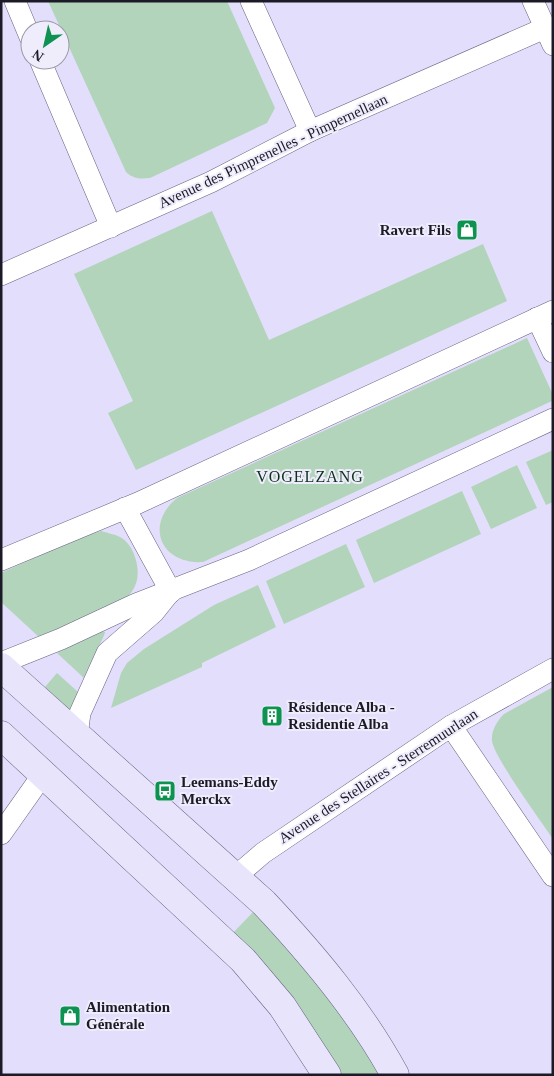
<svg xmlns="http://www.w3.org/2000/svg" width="554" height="1076" viewBox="0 0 554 1076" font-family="Georgia,serif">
<rect width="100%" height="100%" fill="#e2defb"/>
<g fill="#b2d4bb">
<path d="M48,1H227L275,108L267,123L150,178C140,179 134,179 126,172Z"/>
<polygon points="212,211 269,340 483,244 507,301 136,470 108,413 133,401 74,274"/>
<path d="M527,338L553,395L552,401L203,562C161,565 144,525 177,498Z"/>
<polygon points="553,450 553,502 546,505 526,462"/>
<polygon points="517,465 537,508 491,529 471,487"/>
<polygon points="462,491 481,534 374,583 356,540"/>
<path d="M101,531C107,533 114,534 120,537C135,545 142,572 135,586C131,595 126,598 118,603L39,637L1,602V573L79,538Z"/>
<polygon points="346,544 365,587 284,624 266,581"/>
<polygon points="258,585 276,627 202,663 202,667 111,708 121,673 127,663 144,649 214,605"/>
<path d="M100,631L105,632C105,636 87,669 84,678L57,653Z"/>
<polygon points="57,673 78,692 72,709 69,710 45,687"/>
<path d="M553,687V839C541,821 494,757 492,741C491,731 497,721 504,714Z"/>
<polygon points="257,908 301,955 384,1075 340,1075 230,936"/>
</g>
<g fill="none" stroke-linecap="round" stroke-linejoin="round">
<g stroke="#676382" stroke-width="22">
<g id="street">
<polyline points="15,1 30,37"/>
<polyline points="251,1 310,131"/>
<polyline points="533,1 553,45"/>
<polyline points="40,60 111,227"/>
<polyline points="1,275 211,182 310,131 545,28"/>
<polyline points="537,318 553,352"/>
<polyline points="125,508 171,592"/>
<polyline points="1,560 138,503 553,311"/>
<polyline points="1,663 61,639 136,604 249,560 553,419"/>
<polyline points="451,726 553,876"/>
<polyline points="77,736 80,713 107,653 154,612 170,592"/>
<polyline points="1,834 44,773"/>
<polyline points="235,877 263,853 451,726 553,669"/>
</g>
</g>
<g stroke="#676382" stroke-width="29">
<g id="secondary">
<path d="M1,667L264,903C313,955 361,1012 395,1075"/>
<polyline points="1,735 243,960 282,1006 327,1075"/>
</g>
</g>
<use href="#street" stroke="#fff" stroke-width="21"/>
<use href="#secondary" stroke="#e8e4fc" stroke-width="28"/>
</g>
<defs>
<g id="shop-square" transform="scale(1.125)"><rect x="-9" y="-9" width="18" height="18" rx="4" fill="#0e9251" stroke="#efedfc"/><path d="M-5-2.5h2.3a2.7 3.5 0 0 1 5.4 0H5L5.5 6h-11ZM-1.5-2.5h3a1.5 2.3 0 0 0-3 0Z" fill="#fff"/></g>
<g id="building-square" transform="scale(1.125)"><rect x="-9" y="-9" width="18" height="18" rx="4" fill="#0e9251" stroke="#efedfc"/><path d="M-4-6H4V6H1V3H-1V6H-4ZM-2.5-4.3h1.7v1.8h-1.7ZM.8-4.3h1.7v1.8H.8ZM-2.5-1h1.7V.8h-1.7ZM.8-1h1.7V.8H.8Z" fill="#fff"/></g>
<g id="bus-square" transform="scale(1.125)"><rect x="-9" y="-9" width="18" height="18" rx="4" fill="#0e9251" stroke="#efedfc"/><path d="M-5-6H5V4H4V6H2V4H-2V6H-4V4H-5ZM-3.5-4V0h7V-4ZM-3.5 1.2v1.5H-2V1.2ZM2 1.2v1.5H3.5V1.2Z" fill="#fff"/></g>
</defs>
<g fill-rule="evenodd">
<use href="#shop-square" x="467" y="230"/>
<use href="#building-square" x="272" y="716"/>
<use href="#bus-square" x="165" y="791"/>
<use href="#shop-square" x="70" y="1016"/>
</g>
<g text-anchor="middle" stroke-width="4" stroke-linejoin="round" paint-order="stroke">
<g font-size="15" fill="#1b1a26" stroke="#efedfc">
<text transform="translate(273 151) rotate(-25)" y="5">Avenue des Pimprenelles - Pimpernellaan</text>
<text transform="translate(378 776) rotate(-33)" y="5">Avenue des Stellaires - Sterremuurlaan</text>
</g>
<g font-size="15" font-weight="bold" fill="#1b1a26" stroke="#efedfc" text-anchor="start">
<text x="451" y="235" text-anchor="end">Ravert Fils</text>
<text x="288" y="712">Résidence Alba -<tspan x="288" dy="17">Residentie Alba</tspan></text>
<text x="181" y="787">Leemans-Eddy<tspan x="181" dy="17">Merckx</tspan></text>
<text x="86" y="1012">Alimentation<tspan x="86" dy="17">Générale</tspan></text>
</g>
<g font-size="16" letter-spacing="1" fill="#0b311b" stroke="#efedfc">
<text x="310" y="482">VOGELZANG</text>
</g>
</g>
<rect width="554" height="1076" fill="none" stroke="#1b1a26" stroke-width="5"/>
<g transform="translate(45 45) rotate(214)"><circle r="24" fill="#efedfc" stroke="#9a99a6"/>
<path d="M0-4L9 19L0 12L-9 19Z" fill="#0e9251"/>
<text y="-8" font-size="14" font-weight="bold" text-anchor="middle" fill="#1b1a26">N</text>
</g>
</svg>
